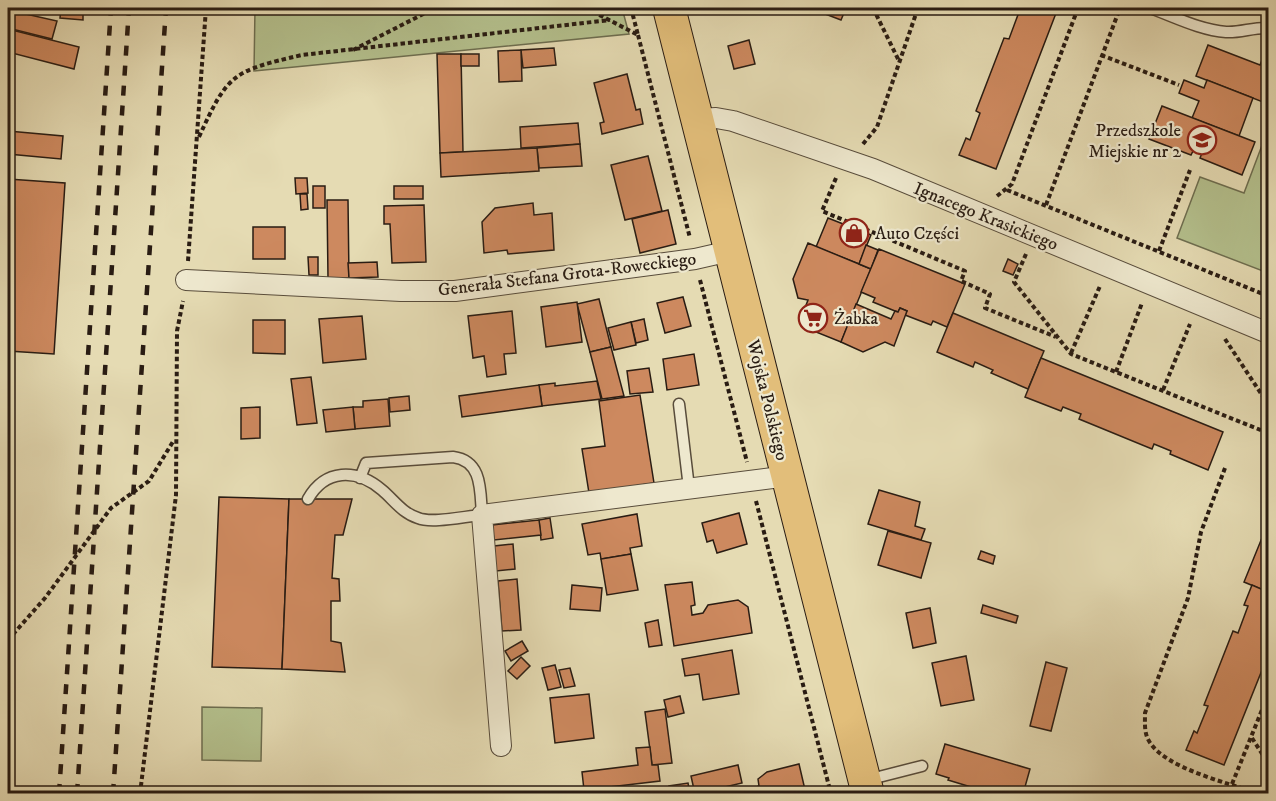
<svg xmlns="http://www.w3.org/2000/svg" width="1276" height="801" viewBox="0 0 1276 801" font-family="'IM FELL DW Pica',serif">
<rect width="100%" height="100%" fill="#e5dbb3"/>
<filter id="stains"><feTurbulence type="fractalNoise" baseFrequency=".00333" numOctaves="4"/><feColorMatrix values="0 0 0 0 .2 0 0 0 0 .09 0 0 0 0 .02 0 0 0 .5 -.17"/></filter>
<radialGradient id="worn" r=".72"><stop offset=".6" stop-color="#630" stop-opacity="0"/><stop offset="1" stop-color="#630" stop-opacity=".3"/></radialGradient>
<g fill="#b4c08d" stroke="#6e6e50" stroke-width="1.5">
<polygon points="255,8 622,8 629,34 254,71"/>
<polygon points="1264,140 1268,142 1268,273 1177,238 1200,177 1244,193"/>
<polygon points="202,707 262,708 261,761 202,760"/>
</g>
<g fill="#cd895f" stroke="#291c13" stroke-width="1.5">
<polygon points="61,8 83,8 83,20 60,18"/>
<polygon points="821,8 846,8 841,20 820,12"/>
<polygon points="1016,8 1058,8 996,169 959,155 966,138 970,140 980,113 976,111 1004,38 1009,39 1019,12 1015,10"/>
<polygon points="8,10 57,21 52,39 8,28"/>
<polygon points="8,29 79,47 74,69 8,52"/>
<polygon points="749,40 755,64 734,69 728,46"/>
<polygon points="1208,45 1260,65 1262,60 1268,63 1268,104 1196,76"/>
<polygon points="554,48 556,65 523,68 521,50"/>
<polygon points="521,50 522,81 499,82 498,51"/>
<polygon points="437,54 461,54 463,152 440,153"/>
<rect x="461" y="54" width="18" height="12"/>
<polygon points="627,74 636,110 640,109 643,124 602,134 600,123 604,122 594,83"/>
<polygon points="1184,80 1204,88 1207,80 1253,98 1239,136 1192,118 1199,101 1179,93"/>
<polygon points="1162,106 1255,142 1242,175 1200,158 1202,153 1194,149 1191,155 1149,139"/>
<polygon points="578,123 580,144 521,148 520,127"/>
<polygon points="8,131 63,136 61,159 8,154"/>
<polygon points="580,144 582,166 539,168 537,148"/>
<polygon points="537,148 539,171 441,177 440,153"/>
<polygon points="648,156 662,211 625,220 611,165"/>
<polygon points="295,178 307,178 308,193 296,194"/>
<polygon points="8,179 65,183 54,354 8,351"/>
<rect x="313" y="186" width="12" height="22"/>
<rect x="394" y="186" width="29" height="13"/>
<polygon points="300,194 307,194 308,209 301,210"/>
<polygon points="327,200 348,200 349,278 328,278"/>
<polygon points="533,203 534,215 552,213 554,250 508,254 507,250 484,253 482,222 495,208"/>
<polygon points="424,205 426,262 392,263 390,224 384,224 384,206"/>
<polygon points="668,210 676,244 640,253 632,219"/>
<polygon points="828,218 871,235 859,264 816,247"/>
<rect x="253" y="227" width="32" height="32"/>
<polygon points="808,243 871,269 841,342 811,330 803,313 808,300 798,298 793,279"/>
<polygon points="866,245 878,250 871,269 859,264"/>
<polygon points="879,249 965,284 947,327 933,321 931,325 905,315 907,311 900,308 898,312 895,311 873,302 875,298 861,292"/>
<polygon points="308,257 318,257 318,275 309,275"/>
<polygon points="1008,259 1018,264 1013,275 1003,271"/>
<polygon points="377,262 378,277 349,278 348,263"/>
<polygon points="683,297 691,326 665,333 657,303"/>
<polygon points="599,299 611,347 590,352 577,304"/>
<polygon points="577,302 582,342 546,347 541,307"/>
<polygon points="856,304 891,319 895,311 898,312 900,308 907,311 894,346 885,342 863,352 841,342"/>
<polygon points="512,311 516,353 504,354 506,374 487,377 484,356 473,358 468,316"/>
<polygon points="953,313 1044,351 1028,389 991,373 993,370 975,362 973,367 937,352"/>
<polygon points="362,316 366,359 323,363 319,319"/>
<polygon points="644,319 648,340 636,343 631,322"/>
<polygon points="253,320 285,320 285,354 253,353"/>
<polygon points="631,322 636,345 614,350 608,328"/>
<polygon points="611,347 624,396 602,399 590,352"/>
<polygon points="694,354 699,385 667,390 663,359"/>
<polygon points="1041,358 1223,432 1208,470 1170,454 1171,451 1154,444 1152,449 1079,419 1081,414 1063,407 1061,411 1025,397"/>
<polygon points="649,368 653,392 630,394 627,371"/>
<polygon points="311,377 317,423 297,425 291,379"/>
<polygon points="597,381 601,399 542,406 539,385 555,383 555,386"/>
<polygon points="539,385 542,406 462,417 459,396"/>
<polygon points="640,395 654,483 589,493 582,449 605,446 599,401"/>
<polygon points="409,396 410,410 390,412 389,398"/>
<polygon points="388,399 390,426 355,429 353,407 363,407 363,401"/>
<polygon points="260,407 260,438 241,439 241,408"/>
<polygon points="353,407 355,429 326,432 323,410"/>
<polygon points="879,490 920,502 915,526 925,529 921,540 868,524"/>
<polygon points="219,497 289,499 282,669 212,667"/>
<polygon points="289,499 352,499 343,535 335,535 332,578 339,579 340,601 331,601 331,641 341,643 345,672 282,669"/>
<polygon points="739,513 747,544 717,553 713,540 707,542 702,523"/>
<polygon points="637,514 642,546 630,548 631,554 601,559 600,553 588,555 582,524"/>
<polygon points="550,518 553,538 541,540 539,520"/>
<polygon points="539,520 541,535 494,540 492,525"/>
<polygon points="1266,528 1268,529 1268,592 1244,582"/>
<polygon points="888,531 931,543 921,578 878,565"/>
<polygon points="513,544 515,569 496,571 494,546"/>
<polygon points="981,551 995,556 993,564 978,559"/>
<polygon points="631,554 638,590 607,595 601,559"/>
<polygon points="517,579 521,630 502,631 498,581"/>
<polygon points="692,582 695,605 691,606 692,615 703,613 708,605 738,600 748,607 752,633 674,646 665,585"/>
<polygon points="572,585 602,588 600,611 570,609"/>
<polygon points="1252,585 1268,592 1268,655 1224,765 1186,750 1194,731 1197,733 1208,706 1204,705 1233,631 1238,633 1248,606 1244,605"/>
<polygon points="983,605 1018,616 1016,623 981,613"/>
<polygon points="930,608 936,643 913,648 906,613"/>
<polygon points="658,620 662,645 649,647 645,623"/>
<polygon points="522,641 528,651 511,661 505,651"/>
<polygon points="732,650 739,694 703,700 699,674 685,676 682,659"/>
<polygon points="966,656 974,700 941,706 932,663"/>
<polygon points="521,657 530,666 517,679 508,671"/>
<polygon points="1046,662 1067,668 1051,731 1030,726"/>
<polygon points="555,665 561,687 548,690 542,668"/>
<polygon points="570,668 575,686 564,688 559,670"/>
<polygon points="589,694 594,738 555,743 550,698"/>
<polygon points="680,696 684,713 668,717 664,700"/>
<polygon points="665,709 672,763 652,765 645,712"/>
<polygon points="945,744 1030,769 1023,794 995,791 994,794 948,780 949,778 936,774"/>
<polygon points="650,747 652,765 658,765 660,781 584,790 582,772 638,765 636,748"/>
<polygon points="799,764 806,794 754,794 753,788 759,786 758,779 767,772"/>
<polygon points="738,765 742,783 695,794 691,776"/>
<polygon points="688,783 690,794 670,794 669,786"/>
</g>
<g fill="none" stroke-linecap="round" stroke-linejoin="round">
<g stroke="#584c3b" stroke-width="13">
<g id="service">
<path d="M1150,8C1175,17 1200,30 1226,32C1240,33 1254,27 1268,28"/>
<polyline points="679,404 689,488"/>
<path d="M308,499C325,469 356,468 382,490C394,500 402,513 418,518C432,524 466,516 482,515C480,491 483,461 453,457L366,463L360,478"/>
<polyline points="867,780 922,766"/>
</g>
</g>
<g stroke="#584c3b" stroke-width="22">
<g id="minor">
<polyline points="698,119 716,118 733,121 873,169 1268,333"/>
<polyline points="186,280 401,291 455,291 695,259 730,251"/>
<polyline points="501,746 482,515 788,476"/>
</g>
</g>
<g stroke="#291c13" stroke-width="34">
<polyline id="primary" points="669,8 868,794"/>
</g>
<g stroke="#291c13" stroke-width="4" stroke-dasharray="4.5 3" stroke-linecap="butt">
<polyline points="586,8 638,35 631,8"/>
<polyline points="873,8 899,61"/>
<polyline points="638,35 690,238"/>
<polyline points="353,50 435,8"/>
<polyline points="1101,55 1179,85"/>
<path d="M199,137C228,73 233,71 302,55L610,20"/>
<polyline points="863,144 877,127 918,8"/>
<polyline points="836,178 822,211 965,271 961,281 990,294 985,308 1056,337"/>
<polyline points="1007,190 1268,296"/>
<polyline points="997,196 1012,184 1078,8"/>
<polyline points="1046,205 1120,8"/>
<polyline points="1159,251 1190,170"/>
<polyline points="1026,254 1014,282 1071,354 1268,433"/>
<polyline points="188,261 206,8"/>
<polyline points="700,280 747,462"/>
<polyline points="1225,339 1268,404"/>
<polyline points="1071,353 1100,286"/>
<polyline points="1116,372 1142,303"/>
<polyline points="1163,390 1190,324"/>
<path d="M1225,468L1201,532L1188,598L1145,713C1145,723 1144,733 1149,741C1165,769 1230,783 1259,794"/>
<polyline points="756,501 831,794"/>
<polyline points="8,640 45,598 111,508 149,481 174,440"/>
<polyline points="1252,738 1268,763"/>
<polyline points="1232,784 1268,695"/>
<polyline points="140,794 176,495 177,331 183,301"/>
</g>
<use href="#service" stroke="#eee8ce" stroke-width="10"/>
<use href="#minor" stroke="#eee8ce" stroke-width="20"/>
<use href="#primary" stroke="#e2be7a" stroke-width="32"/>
<g stroke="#291c13" stroke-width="4.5" stroke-dasharray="10 10" stroke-linecap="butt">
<polyline points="59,794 111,8"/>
<polyline points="77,794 129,8"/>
<polyline points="113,794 166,8"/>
</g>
</g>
<defs>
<g id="school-ring" transform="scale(1.5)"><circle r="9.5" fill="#eee8ce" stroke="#8f2418" stroke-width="1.5"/><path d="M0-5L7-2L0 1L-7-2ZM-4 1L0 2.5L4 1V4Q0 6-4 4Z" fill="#8f2418"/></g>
<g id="shop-ring" transform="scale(1.5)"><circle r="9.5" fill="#eee8ce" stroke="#8f2418" stroke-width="1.5"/><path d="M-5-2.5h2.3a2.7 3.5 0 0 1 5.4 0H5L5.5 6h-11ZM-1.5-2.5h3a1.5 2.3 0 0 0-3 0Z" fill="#8f2418"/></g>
<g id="supermarket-ring" transform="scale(1.5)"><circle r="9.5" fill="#eee8ce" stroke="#8f2418" stroke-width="1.5"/><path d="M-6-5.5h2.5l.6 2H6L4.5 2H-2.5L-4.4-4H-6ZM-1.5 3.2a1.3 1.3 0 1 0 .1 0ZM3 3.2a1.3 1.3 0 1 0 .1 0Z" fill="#8f2418"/></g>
</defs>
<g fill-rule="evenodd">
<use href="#school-ring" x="1202" y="140"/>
<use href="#shop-ring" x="854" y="233"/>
<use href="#supermarket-ring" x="813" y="318"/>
</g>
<g text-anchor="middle" stroke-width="4.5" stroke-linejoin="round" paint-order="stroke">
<g font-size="18" fill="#291c13" stroke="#eee8ce" text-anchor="start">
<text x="1181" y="136" text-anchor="end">Przedszkole<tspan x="1181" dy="21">Miejskie nr 2</tspan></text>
<text x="875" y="239">Auto Części</text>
<text x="834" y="324">Żabka</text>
</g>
<g font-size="18" fill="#291c13" stroke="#eee8ce">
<text transform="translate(986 216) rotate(22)" y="6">Ignacego Krasickiego</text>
<text transform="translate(567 274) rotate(-7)" y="6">Generała Stefana Grota-Roweckiego</text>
<text transform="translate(768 400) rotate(76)" y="6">Wojska Polskiego</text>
</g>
</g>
<rect width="1276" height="801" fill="none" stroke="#e5dbb3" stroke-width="30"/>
<rect x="9" y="9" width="1258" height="783" fill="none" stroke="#291c13" stroke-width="3"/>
<rect x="15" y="15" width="1246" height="771" fill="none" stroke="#291c13" stroke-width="1.5"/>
<rect width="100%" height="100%" filter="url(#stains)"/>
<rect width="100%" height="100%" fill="url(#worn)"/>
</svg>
